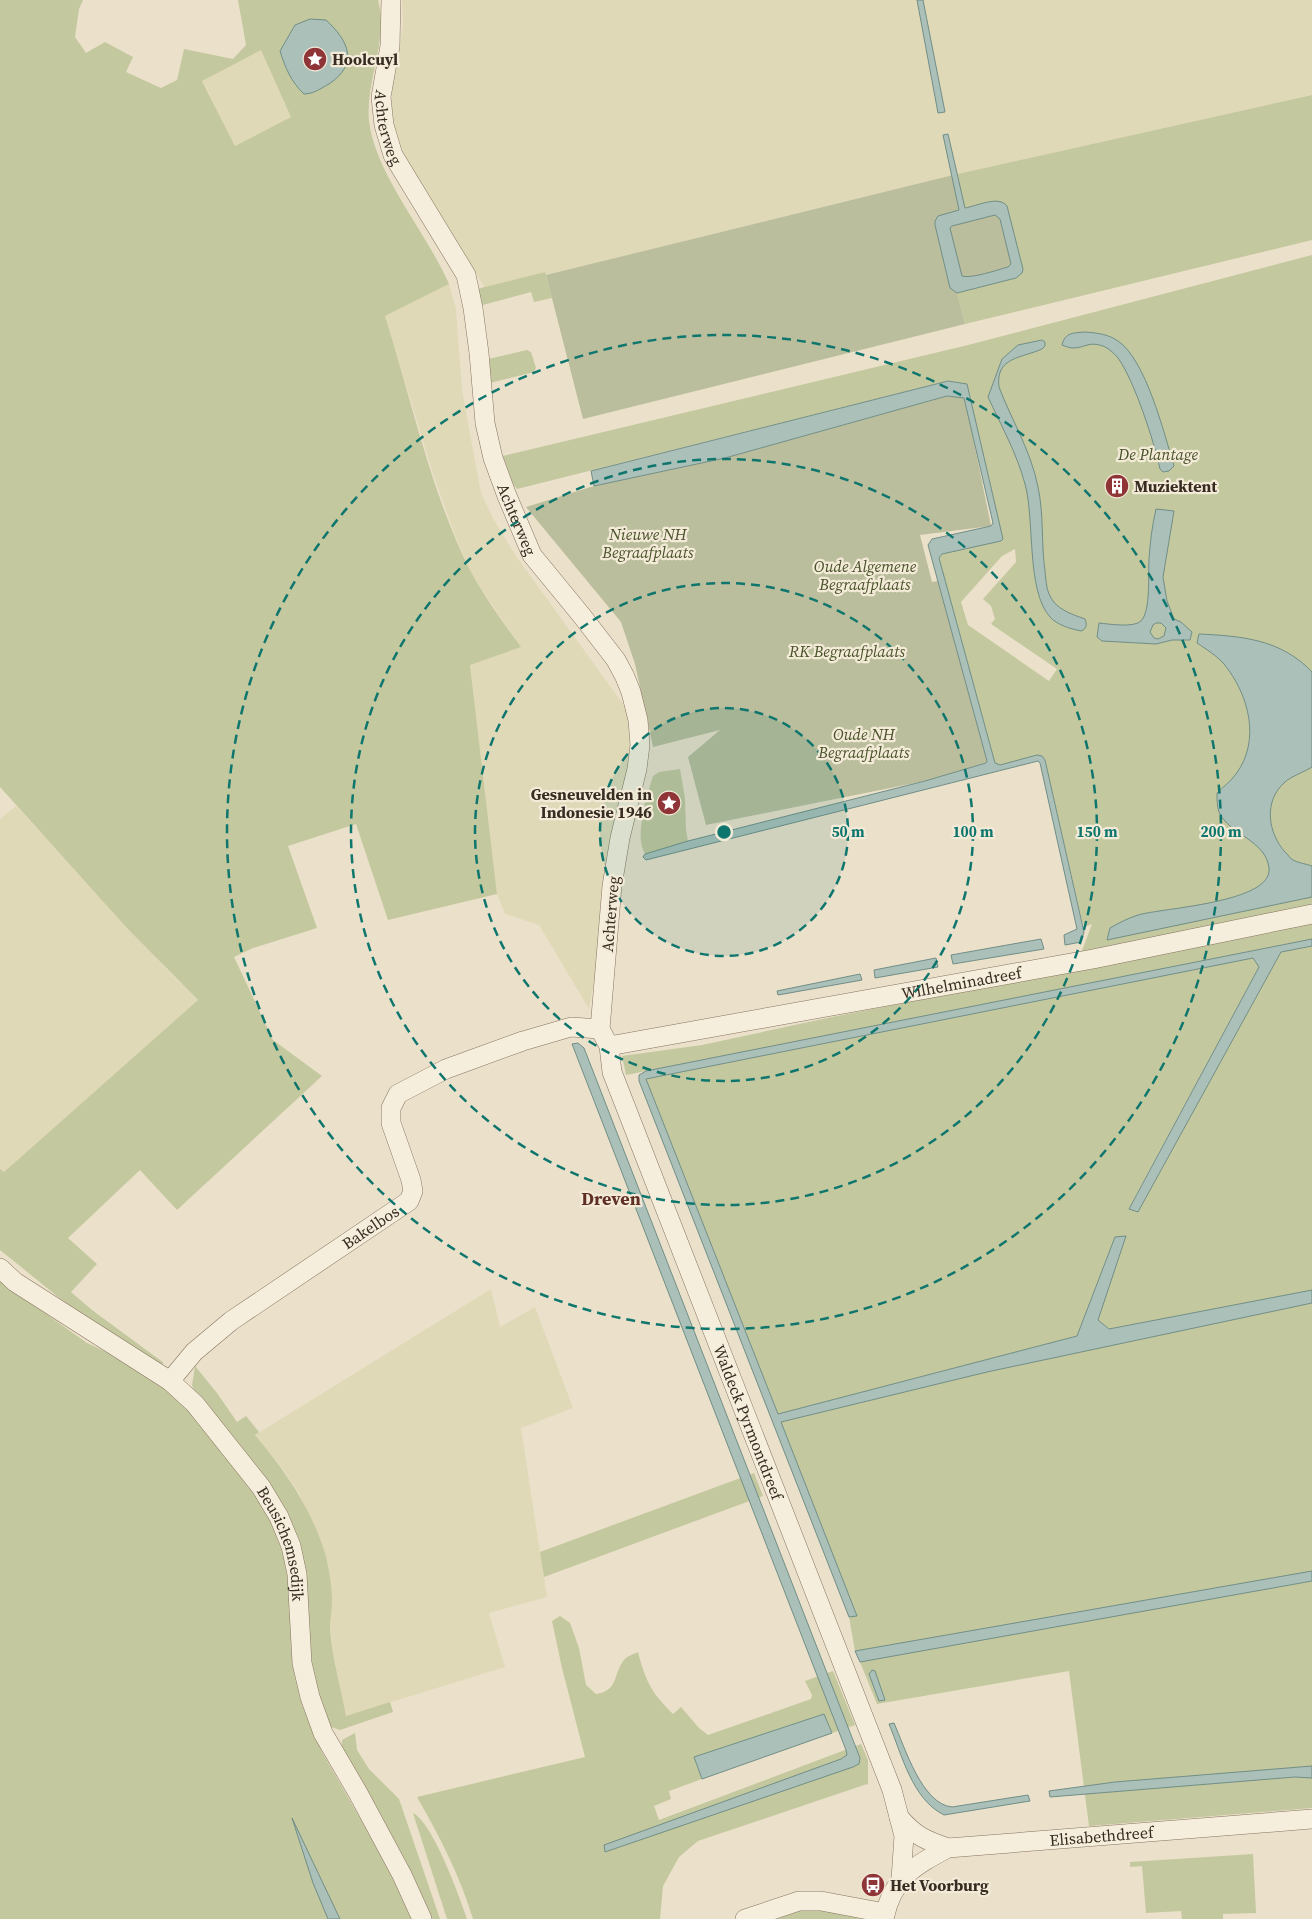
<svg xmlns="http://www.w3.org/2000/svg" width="1312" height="1919" viewBox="0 0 1312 1919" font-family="'Source Serif 4',serif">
<rect width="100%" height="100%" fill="#ebe0ca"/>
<g fill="#e0d9b8">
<polygon points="402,0 1312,0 1312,95 953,175 486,290 461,248 421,189 396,138 391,107 393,81 403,25"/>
<polygon points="261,50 292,117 235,146 202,80"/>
<polygon points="449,284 456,309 462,390 481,493 494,520 516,556 623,704 631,725 632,769 589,1009 539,925 505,914 497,894 470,664 520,646 482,590 469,568 456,538 434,477 385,316"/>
<polygon points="16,806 172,975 198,1000 3,1173 0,1169 0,819"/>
<polygon points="491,1289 500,1327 535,1307 573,1408 521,1428 547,1597 489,1613 505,1667 346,1716 333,1653 330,1628 332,1602 325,1555 317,1533 299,1493 282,1468 255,1435"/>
</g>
<g fill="#c4c89e" fill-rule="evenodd">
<path d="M0,0H83L79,9L75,37L86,53L105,42L133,57L126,72L161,88L177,80L184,49L233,59L246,45L238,0H378C389,42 365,81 369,121C375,174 427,233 449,284L385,316C411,398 430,489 468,566C483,595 502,621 521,647L470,665L497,894L388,920L356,824L288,846L317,928L253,948L234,957L273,1040L322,1076L177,1210L140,1170L68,1238L97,1264L71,1292L92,1310L164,1363L162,1364L150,1360L83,1317L0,1250V1169L4,1172L198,1000L127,928L0,787ZM261,50L291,117L235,146L202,81Z"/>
<polygon points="1312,95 1312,240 965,324 957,293 1016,278 961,210 953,175"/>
<path d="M1312,255V906L1080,956L1092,924L1085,927L1082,921L1045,760L1037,755L1000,765L995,763L939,558L942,554L1001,541L962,383L948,381L517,489L513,484L503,456L968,345ZM1015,549L1016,562L983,599L991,606L995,619L991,624L1057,669L1049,681L968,625L961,602L1002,556Z"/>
<polygon points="545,272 552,298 534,302 531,292 475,307 477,289"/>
<polygon points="527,350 531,352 536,368 534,372 490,383 488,359"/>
<path d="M680,769L685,798L686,830L688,841L645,854C634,836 647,795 653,776L659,772Z"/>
<polygon points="1312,923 1312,939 626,1075 622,1056 702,1045 832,1017"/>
<polygon points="1312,946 1312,1290 1109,1329 1098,1320 1126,1236 1115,1237 1077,1336 778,1414 646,1079 1253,958 1259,967 1129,1208 1138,1212 1281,952"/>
<polygon points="0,1281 87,1343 123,1360 162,1385 179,1399 203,1425 257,1498 275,1524 287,1556 295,1673 302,1705 309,1722 322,1752 364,1825 382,1850 417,1919 0,1919"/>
<polygon points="1312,1303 1312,1571 855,1651 849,1617 856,1616 781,1422 987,1372"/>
<path d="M195,1366L217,1393L237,1422L246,1416L259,1432L255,1435C286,1472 310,1506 325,1553C329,1568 332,1587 332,1602C332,1611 330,1620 330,1629C332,1658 341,1687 346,1716L390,1702L393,1712L340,1730L328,1726L316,1691L310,1657L295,1538L195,1393L192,1385Z"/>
<polygon points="754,1473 763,1496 544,1577 540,1552"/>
<polygon points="1312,1581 1312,1808 1089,1826 1069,1671 877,1704 860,1662"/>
<path d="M560,1616L570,1623L579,1648L586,1685L596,1694C619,1691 613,1673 624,1660C627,1656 634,1654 638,1652C646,1682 651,1692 673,1714L681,1707L699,1728L708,1735L811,1699L812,1695L805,1681L833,1671L855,1725L832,1733L824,1714L694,1757L702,1779L669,1791L671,1799L654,1806L659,1820L861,1744L868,1760V1785L867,1784L698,1841L679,1857L663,1886L660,1919H473C460,1876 440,1837 417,1797L585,1757L562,1668L552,1621Z"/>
<polygon points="355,1733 357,1750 369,1769 399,1799 440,1919 429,1919 341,1751 342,1740"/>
<path d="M413,1813C433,1823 459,1896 467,1919H447Z"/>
<polygon points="1253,1854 1256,1913 1223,1914 1223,1919 1182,1919 1181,1911 1146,1913 1142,1866 1130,1867 1130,1862"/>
<polygon points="799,1908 838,1911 861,1919 753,1919"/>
</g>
<g fill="#bbbe9c">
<path d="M953,175L961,210C974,206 998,194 1007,206L1019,276L957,293L965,324L583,419L546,275Z"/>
<polygon points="948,396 965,398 991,526 920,535 932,582 938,581 987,761 986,763 925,781 706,825 688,757 720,730 653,747 635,664 621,622 526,507 594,486 725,458"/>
</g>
<g fill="#aac0b9" stroke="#718e86" fill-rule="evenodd">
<polygon points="917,0 923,0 945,112 938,113"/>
<path d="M310,19L326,20C349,41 359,64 329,84C320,89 313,94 304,94C291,82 285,67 280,51L295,25Z"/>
<path d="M948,134L965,208C977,206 999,195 1007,206L1023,269L1022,273L1016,278L957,293L950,288L935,225V221L938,216L959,210L943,135ZM995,215L1000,219L1011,264L1008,267C997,270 971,279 962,276L950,228L952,226Z"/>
<path d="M1085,332C1097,333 1108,334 1118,341C1146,360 1164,433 1174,466L1169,471L1163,472L1160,469C1154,441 1134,380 1118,358C1114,353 1108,348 1103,346C1088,341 1085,348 1073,348C1069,348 1065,346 1062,345C1065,332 1074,333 1085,332Z"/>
<path d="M1042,340L1045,342V346L1042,349C1022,358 995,357 999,387C1012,421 1031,451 1038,487C1044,515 1041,543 1045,571C1046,579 1046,587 1049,594C1055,609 1071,614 1085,619C1087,624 1087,629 1081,631C1071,629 1057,625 1050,617C1026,590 1035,520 1025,484C1017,454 1001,425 988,397L1002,359L1018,345Z"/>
<polygon points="948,381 967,384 1003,539 1001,541 942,554 939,558 995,763 1000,765 1037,755 1042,756 1045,760 1084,932 1081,942 1065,945 1064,935 1077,929 1040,763 1038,761 646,860 643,857 645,854 688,841 925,781 986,763 987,761 928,545 932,539 991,526 993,523 964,398 947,396 725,458 594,486 591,471"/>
<path d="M1156,509L1174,511L1163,577L1167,601L1174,619L1181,622L1192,632L1190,640H1172L1156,644L1102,641L1097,637L1099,623C1109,624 1134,628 1141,621C1151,611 1148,573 1149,560C1150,543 1152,526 1156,509ZM1156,623H1161L1166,628L1164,636L1158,639L1154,638L1150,632L1153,625Z"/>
<path d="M1199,634C1241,636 1281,639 1312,672V767C1304,772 1292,776 1285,782C1263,801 1268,833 1285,852C1288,854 1290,859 1293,860C1298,863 1307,864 1312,866V897L1107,940L1110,928C1119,923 1128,918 1138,915C1161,908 1273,903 1269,868C1266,840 1228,834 1219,812C1217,807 1217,798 1217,793C1223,787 1230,782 1236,774C1261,740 1249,695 1224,664C1217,656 1206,649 1197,643Z"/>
<polygon points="1041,939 1044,949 953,964 951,955"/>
<polygon points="1312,939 1312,946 1281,952 1138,1212 1129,1209 1259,967 1253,958 646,1079 778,1414 1077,1336 1115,1237 1126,1236 1098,1320 1109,1329 1312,1290 1312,1303 987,1372 781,1422 857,1616 849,1617 639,1081 639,1075 646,1071"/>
<polygon points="936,958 938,967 875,978 874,970"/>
<polygon points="860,974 862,980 778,995 777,991"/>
<polygon points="578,1043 584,1048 860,1758 859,1764 853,1767 605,1852 604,1845 841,1759 847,1755 846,1750 572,1044"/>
<polygon points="1312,1571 1312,1581 860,1662 855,1651"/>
<polygon points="872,1670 875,1671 885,1700 879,1701 869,1674"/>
<polygon points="824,1714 832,1733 702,1779 694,1757"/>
<path d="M894,1723C905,1748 922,1804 952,1807L1028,1795L1030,1801L944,1815C912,1799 902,1755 889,1724Z"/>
<polygon points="1312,1766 1312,1778 1295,1777 1050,1797 1049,1791 1115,1782"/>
<polygon points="292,1818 340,1919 328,1919 313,1883"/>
</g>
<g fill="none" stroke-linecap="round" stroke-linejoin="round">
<g stroke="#867360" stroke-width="20">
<g id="minor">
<path id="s1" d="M391,0L390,46L381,97L384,125L393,155L466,275L473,308L479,353L485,423L493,458L507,496L532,555L582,616L616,660L625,677L631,692L638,720L640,745L637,769L620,838L612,886L600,1029L609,1046L612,1072L892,1790L904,1836L901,1879"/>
<path id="s2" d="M609,1046L1093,959L1312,914"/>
<path id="s3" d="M0,1268L15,1282L170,1381L195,1404L261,1487L279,1517L291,1546L297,1574L302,1663L310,1697L323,1733L358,1793L402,1875L422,1919"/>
<path id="s4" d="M170,1381L194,1352L231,1321L409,1201L413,1191L411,1180L391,1123V1108L398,1094L446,1069L523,1041L571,1027L600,1029"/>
<path d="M899,1817C915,1836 925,1840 948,1848"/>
<polyline points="745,1919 799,1901 821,1901 885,1913"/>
<path id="s5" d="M884,1919C892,1878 914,1866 948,1848L1312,1819"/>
</g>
</g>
<use href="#minor" stroke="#f6eedc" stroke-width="19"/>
</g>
<circle cx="724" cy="832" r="124" fill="#0f766e" fill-opacity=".12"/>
<g fill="none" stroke="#0f766e" stroke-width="2.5" stroke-dasharray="9 6">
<circle cx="724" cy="832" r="124"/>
<circle cx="724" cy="832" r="249"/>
<circle cx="724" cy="832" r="373"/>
<circle cx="724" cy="832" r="497"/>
</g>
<defs>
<g id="sight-disc" transform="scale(1.25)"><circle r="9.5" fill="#8f3537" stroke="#f3ebd8"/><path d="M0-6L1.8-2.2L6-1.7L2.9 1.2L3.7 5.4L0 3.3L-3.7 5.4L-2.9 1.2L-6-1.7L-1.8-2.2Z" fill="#fff"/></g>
<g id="building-disc" transform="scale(1.25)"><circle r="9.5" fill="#8f3537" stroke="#f3ebd8"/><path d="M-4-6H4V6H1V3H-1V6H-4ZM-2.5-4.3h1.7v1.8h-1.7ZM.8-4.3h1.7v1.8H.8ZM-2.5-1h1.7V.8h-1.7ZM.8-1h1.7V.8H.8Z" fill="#fff"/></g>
<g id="bus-disc" transform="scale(1.25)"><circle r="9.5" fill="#8f3537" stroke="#f3ebd8"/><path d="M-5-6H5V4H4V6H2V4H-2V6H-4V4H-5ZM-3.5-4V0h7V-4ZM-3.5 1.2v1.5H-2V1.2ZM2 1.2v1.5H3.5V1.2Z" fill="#fff"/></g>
</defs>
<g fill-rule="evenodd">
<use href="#sight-disc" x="315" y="59"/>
<use href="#building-disc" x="1117" y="486"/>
<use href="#sight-disc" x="669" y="803"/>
<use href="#bus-disc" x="873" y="1885"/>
</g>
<g text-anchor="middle" stroke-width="4.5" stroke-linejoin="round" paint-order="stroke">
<g font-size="16" font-weight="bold" fill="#382c22" stroke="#f3ebd8" text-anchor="start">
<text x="332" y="65">Hoolcuyl</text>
<text x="1134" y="492">Muziektent</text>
<text x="652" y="800" text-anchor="end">Gesneuvelden in<tspan x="652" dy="18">Indonesie 1946</tspan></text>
<text x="890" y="1891">Het Voorburg</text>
</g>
<g font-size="16" fill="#382c22" stroke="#f3ebd8">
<text dy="6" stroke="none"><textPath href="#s1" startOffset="129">Achterweg</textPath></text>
<text dy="6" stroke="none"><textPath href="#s1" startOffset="549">Achterweg</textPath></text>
<text transform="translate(610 914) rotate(-85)" y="6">Achterweg</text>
<text dy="6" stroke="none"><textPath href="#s2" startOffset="358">Wilhelminadreef</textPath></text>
<text dy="6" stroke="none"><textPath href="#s4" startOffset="254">Bakelbos</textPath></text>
<text dy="6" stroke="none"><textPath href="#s1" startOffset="1520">Waldeck Pyrmontdreef</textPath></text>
<text dy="6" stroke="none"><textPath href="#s3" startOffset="406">Beusichemsedijk</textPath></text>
<text dy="6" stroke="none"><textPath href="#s5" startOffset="254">Elisabethdreef</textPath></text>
</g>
<g font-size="16" font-style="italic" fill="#49522a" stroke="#f3ebd8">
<text x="1158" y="460">De Plantage</text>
<text x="648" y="540">Nieuwe NH<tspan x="648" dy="18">Begraafplaats</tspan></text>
<text x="865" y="572">Oude Algemene<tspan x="865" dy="18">Begraafplaats</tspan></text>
<text x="847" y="657">RK Begraafplaats</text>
<text x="864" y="740">Oude NH<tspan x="864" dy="18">Begraafplaats</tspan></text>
</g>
<g font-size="18" font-weight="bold" fill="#603025" stroke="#f3ebd8">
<text x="611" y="1205">Dreven</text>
</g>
</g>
<circle cx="724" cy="832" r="8" fill="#0f766e" stroke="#f3ebd8" stroke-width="2.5"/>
<g font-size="15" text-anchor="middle" font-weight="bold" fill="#0f766e" stroke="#f3ebd8" stroke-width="4.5" stroke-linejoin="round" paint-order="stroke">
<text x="848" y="837">50 m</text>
<text x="973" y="837">100 m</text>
<text x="1097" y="837">150 m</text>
<text x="1221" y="837">200 m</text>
</g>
</svg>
